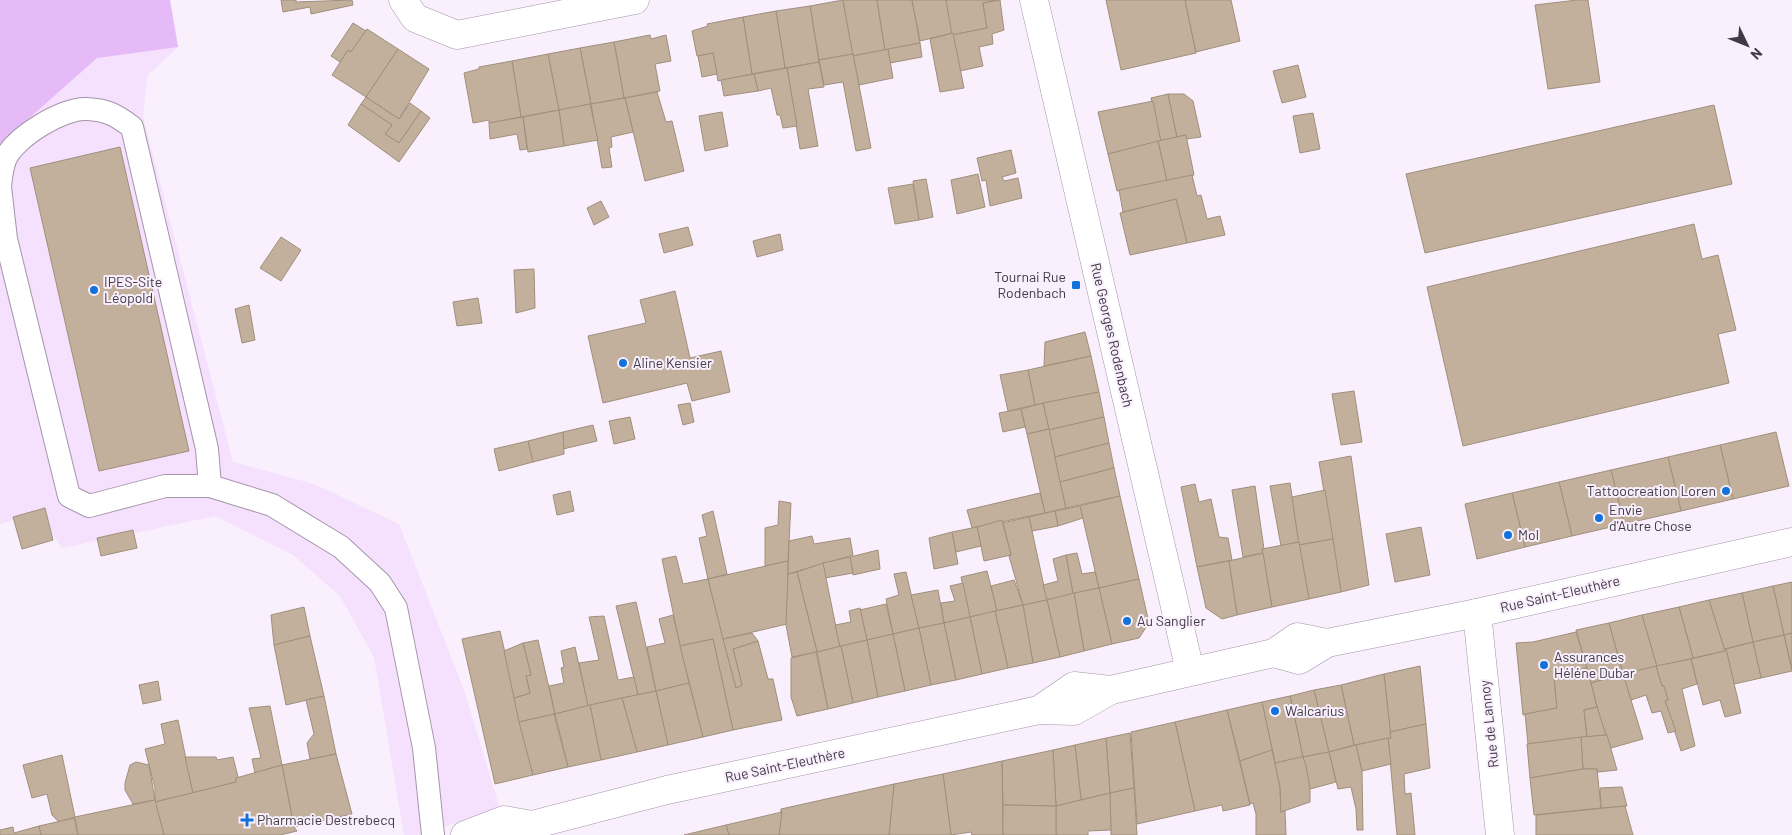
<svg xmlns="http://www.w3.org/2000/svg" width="1792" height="835" viewBox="0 0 1792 835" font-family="Barlow,sans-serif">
<rect width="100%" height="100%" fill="#f9effd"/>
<polygon fill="#f5e0fd" points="0,0 170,0 178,47 147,76 143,117 233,462 314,484 399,524 464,690 500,809 417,835 404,835 374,657 340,596 293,555 216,516 62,548 39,513 0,524"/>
<polygon fill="#e6baf6" points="0,0 170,0 178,47 97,58 0,144"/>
<g fill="#c2b09c" stroke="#a08f7b">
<polygon points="281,0 296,0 296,2 352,0 353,5 311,14 310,7 283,12"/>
<polygon points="843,0 853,54 819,60 810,6"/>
<polygon points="843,0 877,0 885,50 853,56"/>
<polygon points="877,0 912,0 920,43 885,50"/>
<polygon points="912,0 946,0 953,33 920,41"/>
<polygon points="946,0 996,0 983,3 987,28 952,35"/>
<polygon points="1000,0 1004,30 992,34 993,44 979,47 983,66 960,71 952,35 987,28 983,3"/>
<polygon points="1106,0 1185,0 1196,53 1121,70"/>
<polygon points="1185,0 1231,0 1240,41 1196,52"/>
<polygon points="1577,0 1588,0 1600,82 1548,89 1535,5"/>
<polygon points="810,6 819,62 785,68 776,11"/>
<polygon points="776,11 785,68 752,74 743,17"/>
<polygon points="743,17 752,74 718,81 713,53 697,56 692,31 708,26 707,24"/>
<polygon points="353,23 366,31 351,52 348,50 340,62 331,56"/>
<polygon points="367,29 398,49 366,97 332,75 348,50 351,52"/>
<polygon points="953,33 964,88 940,92 930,39"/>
<polygon points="650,35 651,39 666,35 671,61 655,64 660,91 624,98 614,42"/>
<polygon points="614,42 624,98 591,104 580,48"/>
<polygon points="920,43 922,57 890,63 888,49"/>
<polygon points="580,48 591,104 559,110 548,54"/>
<polygon points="398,49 429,69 399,119 366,97"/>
<polygon points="888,49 893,78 859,85 853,56"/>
<polygon points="713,53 717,74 702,77 698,56"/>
<polygon points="548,54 559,110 521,117 512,61"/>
<polygon points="853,54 871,148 856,151 843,82 824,85 819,60"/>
<polygon points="512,61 521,117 489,123 489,120 473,123 464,73 479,69 479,67"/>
<polygon points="819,62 824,87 808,89 818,146 800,149 787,68"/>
<polygon points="1298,65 1306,97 1282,103 1273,71"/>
<polygon points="787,68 797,126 783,128 780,115 777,115 771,88 758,91 754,74"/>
<polygon points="754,74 758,91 724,96 721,80"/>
<polygon points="657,92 666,122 672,121 684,171 645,181 625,98"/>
<polygon points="1168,94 1177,137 1161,142 1151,98"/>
<polygon points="1168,94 1184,94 1193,101 1201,137 1186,139 1186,135 1177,137"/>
<polygon points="366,97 399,119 410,103 421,111 399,143 385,134 392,125 361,104"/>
<polygon points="625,98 633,132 611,137 612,147 609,148 612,167 602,168 591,104"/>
<polygon points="1153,101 1161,142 1108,154 1098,112"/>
<polygon points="361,104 392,125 385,134 399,143 421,111 430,118 399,162 348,125"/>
<polygon points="590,104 598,140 564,146 559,110"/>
<polygon points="1714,105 1732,184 1425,253 1406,174"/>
<polygon points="559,110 564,146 528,152 523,117"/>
<polygon points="722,112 728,146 705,151 699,116"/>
<polygon points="1313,113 1320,149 1300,153 1293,116"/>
<polygon points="523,117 527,149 520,150 517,134 490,139 489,123"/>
<polygon points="1186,135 1194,175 1167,181 1158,141"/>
<polygon points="1158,141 1167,181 1117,191 1108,154"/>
<polygon points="120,147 189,451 99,471 30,168"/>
<polygon points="1011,150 1016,173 1002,177 1004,181 1018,178 1022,198 990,206 986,180 982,181 977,158"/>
<polygon points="978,174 985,207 957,214 951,180"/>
<polygon points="1192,175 1197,196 1201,195 1207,219 1220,216 1225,235 1187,243 1176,199 1123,212 1119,190"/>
<polygon points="926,179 933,217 919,220 913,181"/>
<polygon points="913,184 919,220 895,224 888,188"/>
<polygon points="1176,199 1187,243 1130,255 1120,213"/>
<polygon points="601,201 609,217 594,225 587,208"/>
<polygon points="1694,224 1702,259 1718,255 1736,330 1718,334 1729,383 1463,446 1427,287"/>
<polygon points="688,227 693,245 664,253 659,234"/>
<polygon points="780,234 783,250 757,257 753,241"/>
<polygon points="281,237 301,250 281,281 260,268"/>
<polygon points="534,269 535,308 516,313 514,270"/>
<polygon points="675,291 690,358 721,351 730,392 692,401 687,383 603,403 588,336 646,323 640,300"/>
<polygon points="478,298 482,323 457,326 453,302"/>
<polygon points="249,305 255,340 242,343 235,309"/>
<polygon points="1085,332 1091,356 1044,366 1045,342"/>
<polygon points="1091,356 1099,392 1035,405 1028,370"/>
<polygon points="1028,370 1035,405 1008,411 1000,375"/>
<polygon points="1354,391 1362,442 1341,445 1332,394"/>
<polygon points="1099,392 1104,417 1049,430 1043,403"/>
<polygon points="690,403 694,422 683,425 678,405"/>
<polygon points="1043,403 1049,429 1027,434 1021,409"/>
<polygon points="1021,409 1025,427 1003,432 999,413"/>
<polygon points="630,417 635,439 614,444 609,421"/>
<polygon points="1104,417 1109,443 1055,457 1049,430"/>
<polygon points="593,425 597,441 563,449 563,432"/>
<polygon points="1049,429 1066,508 1045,513 1027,434"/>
<polygon points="563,432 564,454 533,462 528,441"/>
<polygon points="1776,432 1789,486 1733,499 1720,445"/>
<polygon points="528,441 533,462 499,471 494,449"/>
<polygon points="1109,443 1114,468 1060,482 1055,457"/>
<polygon points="1720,445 1733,499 1681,511 1668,457"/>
<polygon points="1351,456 1369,585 1341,592 1319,462"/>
<polygon points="1668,457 1681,511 1624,524 1611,470"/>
<polygon points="1114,468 1120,496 1066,508 1060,482"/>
<polygon points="1611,470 1624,524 1572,536 1559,482"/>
<polygon points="1559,482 1572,536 1525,547 1512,493"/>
<polygon points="1290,483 1299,542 1281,546 1270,486"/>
<polygon points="1195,484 1199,502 1211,499 1219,537 1228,538 1232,560 1197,567 1181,487"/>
<polygon points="1255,486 1264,549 1262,549 1263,553 1243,557 1232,490"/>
<polygon points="1325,490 1333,539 1299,545 1292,497"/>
<polygon points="570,491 574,511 557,515 553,495"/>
<polygon points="1040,493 1045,513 972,528 967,510"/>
<polygon points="1512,493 1525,547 1477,559 1465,504"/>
<polygon points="1120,496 1139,579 1099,588 1080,506"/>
<polygon points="779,501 791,503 788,561 765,566 765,528 778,525"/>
<polygon points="1080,506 1083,518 1058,526 1055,511"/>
<polygon points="45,508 53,540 22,549 13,517"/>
<polygon points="713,511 727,574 708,579 699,538 707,536 702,515"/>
<polygon points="1055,511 1058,526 1032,531 1029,517"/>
<polygon points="1029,517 1047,600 1023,605 1009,556 1011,555 1003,523"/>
<polygon points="1002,520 1011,555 984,561 977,527"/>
<polygon points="977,527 981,546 956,552 952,532"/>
<polygon points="1421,527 1430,575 1395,582 1386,534"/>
<polygon points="133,530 137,548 101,556 97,538"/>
<polygon points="952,532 958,564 934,569 929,538"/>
<polygon points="812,536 814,544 850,538 853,555 788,574 789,541"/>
<polygon points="1333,539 1341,592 1309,599 1299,545"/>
<polygon points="1299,542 1309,599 1272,607 1262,549"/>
<polygon points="878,550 880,569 853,575 850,557"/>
<polygon points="1077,553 1082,574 1095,572 1099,588 1073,594 1066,555"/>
<polygon points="1263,553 1272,607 1237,615 1229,561"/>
<polygon points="1066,555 1073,594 1047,600 1043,585 1058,581 1053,559"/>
<polygon points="676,556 683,584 708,579 736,688 742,685 733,649 758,641 768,679 773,679 782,720 733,730 713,639 680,646 662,559"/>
<polygon points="850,557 853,573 825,578 823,563"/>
<polygon points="788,561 787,624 723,639 708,579"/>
<polygon points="1229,561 1237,615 1222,619 1206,608 1197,567"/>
<polygon points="823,563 840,647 817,652 797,572"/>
<polygon points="987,571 997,611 970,617 961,577"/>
<polygon points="797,572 817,652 792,657 786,625 788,574"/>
<polygon points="906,572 919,628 893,634 886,599 899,595 894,574"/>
<polygon points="1139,579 1149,623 1139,638 1112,644 1099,588"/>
<polygon points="1014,580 1023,605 997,611 991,586"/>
<polygon points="1792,582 1792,633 1784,635 1773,586"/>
<polygon points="963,583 970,617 944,623 941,603 955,601 950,586"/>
<polygon points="1773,586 1784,635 1753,642 1742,593"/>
<polygon points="1099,588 1112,644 1084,651 1074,593"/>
<polygon points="938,590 944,623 919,628 911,595"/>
<polygon points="1074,593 1084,651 1060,657 1047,600"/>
<polygon points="1742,593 1753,642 1724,649 1709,600"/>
<polygon points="1047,600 1060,657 1033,663 1023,605"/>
<polygon points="1709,600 1725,651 1693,658 1679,607"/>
<polygon points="636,602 656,691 638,695 616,606"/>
<polygon points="886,604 893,634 867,640 860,610"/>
<polygon points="1023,605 1033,663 1008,668 995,611"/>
<polygon points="304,607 310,636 274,645 271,615"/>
<polygon points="1679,607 1693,658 1657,667 1642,615"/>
<polygon points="860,608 867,640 840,647 835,625 851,622 849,611"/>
<polygon points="995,611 1008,668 982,674 970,617"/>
<polygon points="673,615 689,683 656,691 647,647 665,643 659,619"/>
<polygon points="1642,615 1657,667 1623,674 1609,623"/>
<polygon points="604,616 618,680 634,677 638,695 588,706 579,663 599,660 589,617"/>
<polygon points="970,617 982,674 956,680 944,623"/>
<polygon points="944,623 956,680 931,685 919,628"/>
<polygon points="1609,623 1623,674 1591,683 1576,630"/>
<polygon points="919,628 931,685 905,691 893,634"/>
<polygon points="500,631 533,775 495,784 462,639"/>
<polygon points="1576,632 1587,668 1554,677 1557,708 1523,715 1516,643 1533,642"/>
<polygon points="752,633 758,641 733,649 742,685 736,688 723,639"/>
<polygon points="1792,633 1792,669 1784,635"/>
<polygon points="893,634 905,691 878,697 867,640"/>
<polygon points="1784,635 1792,671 1761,678 1753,642"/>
<polygon points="310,636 324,696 286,705 274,645"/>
<polygon points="713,639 733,730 703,737 680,646"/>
<polygon points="538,640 555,714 519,722 514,698 530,693 526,676 531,675 523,643"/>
<polygon points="867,640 878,697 853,703 841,646"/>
<polygon points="1753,642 1761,678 1734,684 1726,649"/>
<polygon points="523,643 531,675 526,676 530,693 514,698 504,651"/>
<polygon points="841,646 853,703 828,709 817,652"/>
<polygon points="575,647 588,706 555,714 549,686 564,683 561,668 564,667 561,651"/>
<polygon points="1724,649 1726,649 1741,713 1725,717 1720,700 1703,705 1691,659 1725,651"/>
<polygon points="816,652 828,709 797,716 791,697 791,658"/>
<polygon points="1691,659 1697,684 1682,689 1695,746 1681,751 1665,701 1668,700 1664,686 1662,686 1656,666"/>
<polygon points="1420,666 1426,724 1390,732 1384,674"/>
<polygon points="1656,666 1662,686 1664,686 1668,700 1665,701 1676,731 1668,733 1661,711 1652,713 1646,695 1631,700 1623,674"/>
<polygon points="1587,668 1597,707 1584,710 1587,737 1528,744 1525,714 1557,708 1554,677"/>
<polygon points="1384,674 1391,738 1354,745 1341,685"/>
<polygon points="1623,674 1643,739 1611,748 1600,718 1591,683"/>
<polygon points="158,681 161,700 143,704 139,685"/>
<polygon points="689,683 703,737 668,745 656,691"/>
<polygon points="1341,685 1354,745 1329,752 1314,690"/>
<polygon points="1314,690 1329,752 1303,757 1290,696"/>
<polygon points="656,691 668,745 637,752 622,698"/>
<polygon points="324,696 336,754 310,759 307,743 314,734 306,700"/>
<polygon points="1290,696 1303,757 1275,763 1262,702"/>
<polygon points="622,698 637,752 601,760 590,705"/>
<polygon points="1262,702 1275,763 1272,750 1240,761 1227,710"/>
<polygon points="590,705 601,760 568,767 555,714"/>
<polygon points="270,706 282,765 255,773 252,759 261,758 249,708"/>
<polygon points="1597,707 1606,735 1587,737 1584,710"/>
<polygon points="1227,710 1250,805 1223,811 1222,805 1195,811 1175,722"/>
<polygon points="554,714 568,767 533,775 519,722"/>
<polygon points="178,720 193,793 155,802 155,788 145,749 165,744 161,724"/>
<polygon points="1175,722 1195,811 1137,824 1131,732"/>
<polygon points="1426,724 1430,768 1404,774 1405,794 1411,793 1415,835 1397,835 1388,738 1391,738 1390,732"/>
<polygon points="1130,733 1134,788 1110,793 1106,738"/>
<polygon points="1607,735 1617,770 1598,772 1597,769 1583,769 1581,737"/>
<polygon points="1581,737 1583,769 1530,778 1527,744"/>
<polygon points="1106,738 1110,793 1081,800 1075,745"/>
<polygon points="1388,738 1391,764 1362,771 1356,745"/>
<polygon points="1075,745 1081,800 1056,806 1053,750"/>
<polygon points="1356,745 1362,771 1363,830 1357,830 1356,809 1351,787 1338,789 1329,752"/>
<polygon points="1053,750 1056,806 1003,805 1002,761"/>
<polygon points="1272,750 1280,787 1281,812 1285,811 1286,835 1256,835 1256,814 1253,803 1250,804 1240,761"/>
<polygon points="1329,752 1336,782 1310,789 1303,757"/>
<polygon points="336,754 352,814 294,827 282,765"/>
<polygon points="62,755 75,817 59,822 52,815 47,794 32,798 23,765"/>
<polygon points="185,757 216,757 217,760 233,757 238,777 236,778 236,782 193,793"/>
<polygon points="1301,757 1303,757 1306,766 1310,789 1310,802 1281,812 1280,787 1275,763"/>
<polygon points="1002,761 1003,835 972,835 971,832 951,835 943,774"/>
<polygon points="136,762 149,765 155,800 133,804 125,790 125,783 130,765"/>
<polygon points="282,765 294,827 297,831 280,835 164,835 155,802 236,782 236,778"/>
<polygon points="1583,769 1597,769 1601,808 1534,815 1530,778"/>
<polygon points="943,774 951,835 889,835 894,784"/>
<polygon points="894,784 889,835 779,835 781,809"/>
<polygon points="1622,787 1627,806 1601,808 1600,788"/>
<polygon points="1134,788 1137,835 1111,835 1110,793"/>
<polygon points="1110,793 1111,830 1088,831 1088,835 1056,835 1056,806"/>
<polygon points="155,800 164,835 78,835 75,817"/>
<polygon points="1003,805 1056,806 1056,835 1003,835"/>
<polygon points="1625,806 1633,835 1536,835 1536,815"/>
<polygon points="782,812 779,835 729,835 726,825"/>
<polygon points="74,818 78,835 41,835 39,826"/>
<polygon points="726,825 729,835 684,835"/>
<polygon points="39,826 41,835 0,835 0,830 13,827 14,833"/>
</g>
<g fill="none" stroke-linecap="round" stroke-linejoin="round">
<g stroke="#a495aa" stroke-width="24">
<g id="lane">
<path d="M0,186C1,178 2,168 5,160C13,138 64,107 87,109C107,110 116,115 132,127L207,449L210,486"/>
<polyline points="0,187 6,239 69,496 89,506 165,486 210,486 272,505 341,547 380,583 396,608 424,748 433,835"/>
</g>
</g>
<g stroke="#a495aa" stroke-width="29">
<g id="street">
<polyline points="403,0 415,18 457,35 635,0"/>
<polyline points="1034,0 1190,671"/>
<polyline points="1477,613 1500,835"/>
<polyline points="1274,653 1299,660 1327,643 1477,613 1792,542"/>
<polyline points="1111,690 1274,653 1297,637 1327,643"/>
<polyline points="532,825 667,790 1039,710 1074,711 1111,690 1074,686 1039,710"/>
<polyline points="465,835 504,820 532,825 513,835"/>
</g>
</g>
<use href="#lane" stroke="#fff" stroke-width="22"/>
<use href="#street" stroke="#fff" stroke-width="28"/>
</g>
<g fill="#1271da" stroke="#f9effd" stroke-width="2">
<rect x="1071" y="280" width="10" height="10" rx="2.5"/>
<circle cx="94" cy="290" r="5"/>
<circle cx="623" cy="363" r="5"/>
<circle cx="1726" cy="491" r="5"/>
<circle cx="1599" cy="518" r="5"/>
<circle cx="1508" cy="535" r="5"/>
<circle cx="1127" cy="621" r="5"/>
<circle cx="1544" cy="665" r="5"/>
<circle cx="1275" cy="711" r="5"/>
<path d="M244.5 812.5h5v5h5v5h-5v5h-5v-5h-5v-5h5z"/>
</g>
<g text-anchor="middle" stroke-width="4" stroke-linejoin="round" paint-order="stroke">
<g font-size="14" fill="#403a43" stroke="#f9effd" text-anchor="start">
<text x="1066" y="282" text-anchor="end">Tournai Rue<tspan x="1066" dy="16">Rodenbach</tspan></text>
<text x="104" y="287">IPES-Site<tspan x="104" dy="16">Léopold</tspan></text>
<text x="633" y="368">Aline Kensier</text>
<text x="1716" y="496" text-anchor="end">Tattoocreation Loren</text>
<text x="1609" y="515">Envie<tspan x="1609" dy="16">d'Autre Chose</tspan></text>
<text x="1518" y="540">Mol</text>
<text x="1137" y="626">Au Sanglier</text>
<text x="1554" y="662">Assurances<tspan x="1554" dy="16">Héléne Dubar</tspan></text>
<text x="1285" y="716">Walcarius</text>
<text x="257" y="825">Pharmacie Destrebecq</text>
</g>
<g font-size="14" fill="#403a43" stroke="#f9effd">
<text transform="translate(1112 335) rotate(77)" y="5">Rue Georges Rodenbach</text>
<text transform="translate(1560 594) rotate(-13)" y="5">Rue Saint-Eleuthère</text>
<text transform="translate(1489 724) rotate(-96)" y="5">Rue de Lannoy</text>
<text transform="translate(785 765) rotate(-12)" y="5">Rue Saint-Eleuthère</text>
</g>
</g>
<g transform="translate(1747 45) rotate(133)" stroke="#f9effd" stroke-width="4" paint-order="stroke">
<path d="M0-4L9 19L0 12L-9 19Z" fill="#403a43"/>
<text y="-8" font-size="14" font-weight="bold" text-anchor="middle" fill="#403a43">N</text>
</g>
</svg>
